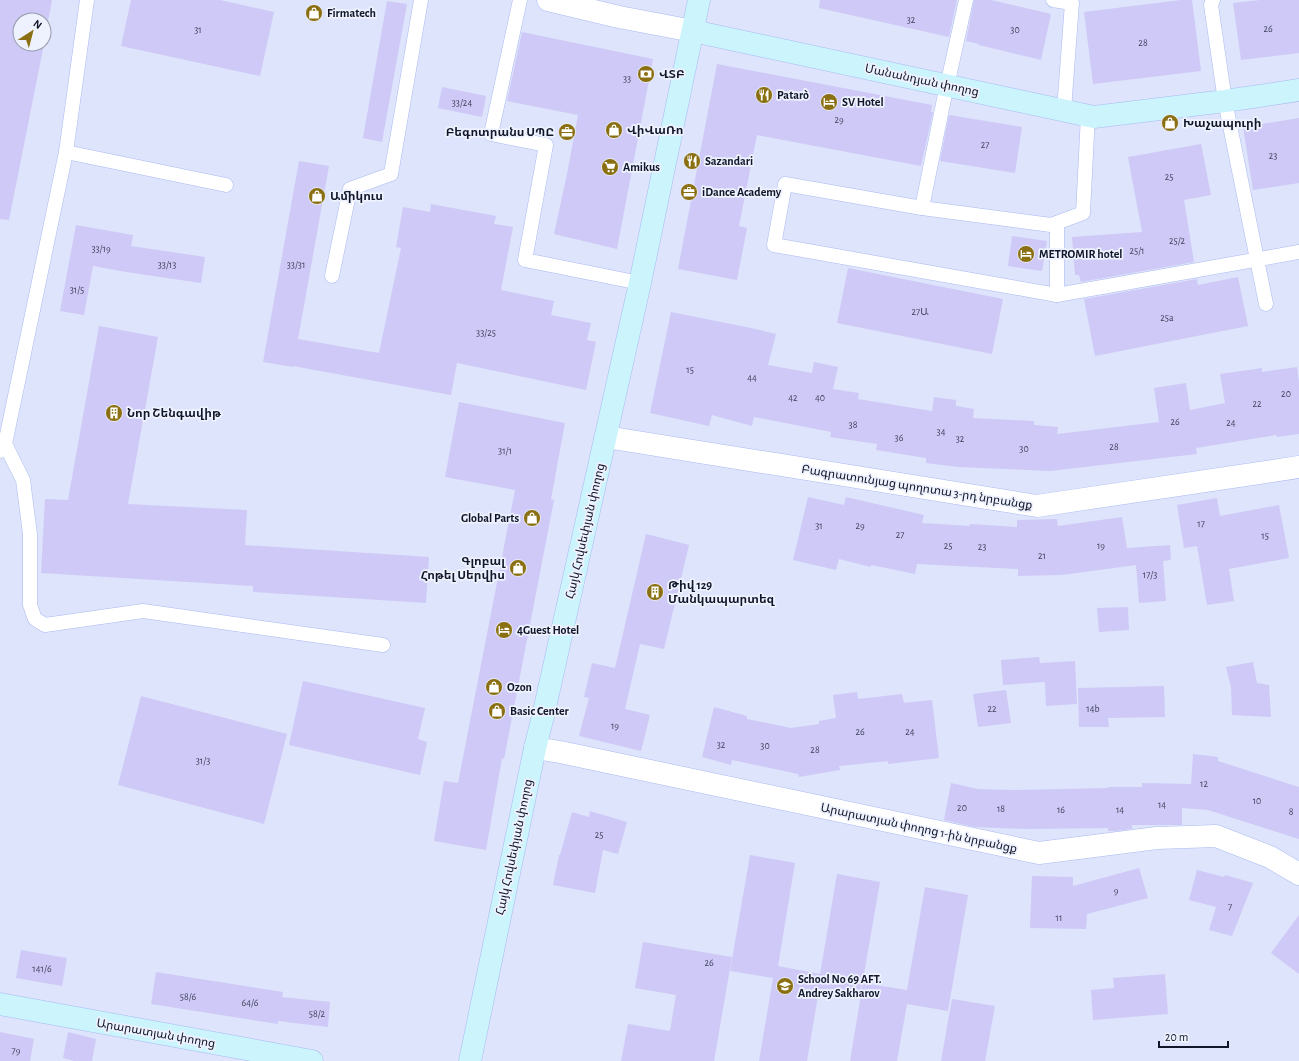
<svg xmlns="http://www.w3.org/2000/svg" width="1299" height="1061" viewBox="0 0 1299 1061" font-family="'Alegreya Sans','Noto Sans Armenian',sans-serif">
<rect width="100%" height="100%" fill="#dde4fb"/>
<g fill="#cfc9f7">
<polygon points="0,0 52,0 44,42 44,20 20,20 20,44 44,44 9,220 0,219"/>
<polygon points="131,0 220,0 274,12 260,76 121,46"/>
<polygon points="820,0 957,0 949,37 819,8"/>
<polygon points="974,0 991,0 1051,14 1041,60 979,45 979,44 966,41"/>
<polygon points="1181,0 1192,0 1201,71 1093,84 1084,12"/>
<polygon points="1260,0 1299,0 1299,53 1241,60 1233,3"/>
<polygon points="387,1 407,4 382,142 363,138"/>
<polygon points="522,32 653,59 617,249 554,234 567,174 578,115 507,101"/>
<polygon points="717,64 932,105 931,112 933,112 921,166 757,135 739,226 747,228 737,280 678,269"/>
<polygon points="442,87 486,96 482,117 438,108"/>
<polygon points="949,115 1022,127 1015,173 940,161"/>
<polygon points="1299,118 1299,183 1253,190 1243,127"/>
<polygon points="1201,144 1211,195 1184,200 1194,262 1081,282 1079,275 1075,275 1072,237 1142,232 1128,157"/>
<polygon points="299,161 329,166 298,339 379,353 401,248 396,247 403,207 430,212 431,204 496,216 494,224 513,227 501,290 554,301 551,315 591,323 587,340 596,342 586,390 457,363 451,395 293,366 293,367 263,362"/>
<polygon points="76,225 133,235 131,246 205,257 201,283 126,272 93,266 84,315 60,311"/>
<polygon points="1012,236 1047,241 1042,271 1008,266"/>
<polygon points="848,268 1003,299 992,354 837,323"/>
<polygon points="1238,277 1248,326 1095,356 1084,299 1197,279 1198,285"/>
<polygon points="671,312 751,328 776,334 768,365 812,373 814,362 838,367 833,389 859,393 858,399 932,411 934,397 956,400 956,406 974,409 973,418 1034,421 1034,425 1058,427 1057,434 1159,422 1154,388 1186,383 1190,410 1225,403 1220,374 1262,368 1262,372 1297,367 1299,382 1299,434 1277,437 1276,435 1196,448 1197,454 1050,471 958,467 926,463 926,458 876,450 877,444 830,437 831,432 754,417 752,426 712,415 709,426 650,413"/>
<polygon points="99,326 158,337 128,504 247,510 245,545 429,557 426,603 253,592 253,586 41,573 45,499 68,500"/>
<polygon points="459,402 565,423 551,499 554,500 504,759 502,758 486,850 434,841 444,781 458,783 515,490 445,477"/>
<polygon points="808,497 844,505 846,497 924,515 922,523 970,526 970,524 1017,527 1017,520 1057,519 1058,526 1122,517 1127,548 1170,545 1171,560 1163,561 1166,601 1139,603 1136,565 1062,575 1018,576 1018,569 917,564 915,574 871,565 871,567 839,559 836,570 793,560"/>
<polygon points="1217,498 1220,516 1279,505 1289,558 1229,569 1234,601 1207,605 1197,546 1184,548 1177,505"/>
<polygon points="646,534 689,545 664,649 640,644 625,709 650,715 641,751 579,736 589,698 584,697 592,663 615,668"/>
<polygon points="1128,607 1129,630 1099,632 1097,608"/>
<polygon points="1039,657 1040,663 1075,661 1077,704 1046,706 1045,682 1003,685 1001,660"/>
<polygon points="1253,662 1257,683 1269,685 1271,717 1232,715 1231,687 1226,667"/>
<polygon points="303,681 425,708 418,739 427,742 420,775 289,745"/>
<polygon points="1164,686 1165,717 1108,718 1109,727 1079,727 1078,688"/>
<polygon points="1006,690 1011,723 978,727 973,694"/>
<polygon points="857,692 858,699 902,694 904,703 932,700 939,758 888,764 888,761 839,766 840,770 799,777 798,774 732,760 731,765 702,757 714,707 747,716 747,719 791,728 819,724 819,721 836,718 833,695"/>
<polygon points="141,696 287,734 264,824 118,785"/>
<polygon points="1193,754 1218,757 1218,761 1299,787 1299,839 1208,810 1182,808 1182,825 1132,825 1132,829 1115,831 1108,831 1108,828 1028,829 974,827 944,820 951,783 978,789 1010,790 1108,788 1108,787 1142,787 1142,783 1191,784"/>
<polygon points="590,811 627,822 618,854 603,850 595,893 553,885 559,855 560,855 572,812 589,817"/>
<polygon points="750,855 795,863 778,966 820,974 837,874 880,882 860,997 819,990 807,1061 759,1061 773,978 730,971"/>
<polygon points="1139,868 1148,898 1087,914 1086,929 1030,928 1032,876 1073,877 1073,886"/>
<polygon points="1197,870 1224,877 1225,875 1253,883 1232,936 1209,930 1216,907 1189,900"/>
<polygon points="925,887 968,895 948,1011 907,1004 897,1061 850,1061 863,983 907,990"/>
<polygon points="1299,915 1299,974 1271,953"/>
<polygon points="643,942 732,957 714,1061 621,1061 628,1024 670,1031 676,995 635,988"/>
<polygon points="21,950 67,958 62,986 16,978"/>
<polygon points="156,972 283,992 282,997 330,1002 328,1027 278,1021 278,1024 151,1004"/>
<polygon points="1165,974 1168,1014 1093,1020 1091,990 1114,988 1113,978"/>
<polygon points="952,999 995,1006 985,1061 941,1061"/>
<polygon points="0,1032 34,1039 30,1061 0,1061"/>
<polygon points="68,1032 96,1039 92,1061 74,1061 63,1058"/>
</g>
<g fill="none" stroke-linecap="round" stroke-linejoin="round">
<g stroke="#aabaf1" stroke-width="15">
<g id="lane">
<polyline points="520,0 491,134 546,145 525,260 640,283"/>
<polyline points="966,0 943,104 922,208 785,184 774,245 1057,295 1299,252"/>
<polyline points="1053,0 1072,3 1064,110"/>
<polyline points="1213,0 1211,5 1225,101 1266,304"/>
<polyline points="66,152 226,185"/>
<polyline points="922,208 1051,225 1083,213 1088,115"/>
<polyline points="1057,223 1057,295"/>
<polyline points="332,276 350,189 391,174 421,0"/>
<polyline points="5,444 23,480 30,534 30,605 35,619 45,625 143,611 383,645"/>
<polyline points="0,451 5,444 66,152 87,0"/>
</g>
</g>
<g stroke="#aabaf1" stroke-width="23">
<g id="street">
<polyline points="548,0 619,17 693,31"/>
<polyline points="606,437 1037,506 1299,467"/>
<polyline points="535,748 560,752 1039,853 1157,838 1216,836 1270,857 1299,874"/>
</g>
</g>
<g stroke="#aabaf1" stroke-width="23">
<g id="secondary">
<polyline points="693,31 1094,117 1225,101 1299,90"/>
<polyline points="0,1004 312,1061"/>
<polyline points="470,1061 535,748 543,716 640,283 699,0"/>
</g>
</g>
<use href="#lane" stroke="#fff" stroke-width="14"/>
<use href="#street" stroke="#fff" stroke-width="22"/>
<use href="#secondary" stroke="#cbf4fc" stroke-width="22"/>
</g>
<defs>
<g id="shop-disc" transform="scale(0.9)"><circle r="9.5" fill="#8a7012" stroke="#eef2fe"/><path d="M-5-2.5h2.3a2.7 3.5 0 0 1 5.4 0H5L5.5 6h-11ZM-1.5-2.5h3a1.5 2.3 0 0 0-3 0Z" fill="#fff"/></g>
<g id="bank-disc" transform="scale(0.9)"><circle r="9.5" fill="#8a7012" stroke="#eef2fe"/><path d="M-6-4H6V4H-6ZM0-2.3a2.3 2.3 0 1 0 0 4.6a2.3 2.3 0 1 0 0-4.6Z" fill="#fff"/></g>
<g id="restaurant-disc" transform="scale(0.9)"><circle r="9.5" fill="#8a7012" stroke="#eef2fe"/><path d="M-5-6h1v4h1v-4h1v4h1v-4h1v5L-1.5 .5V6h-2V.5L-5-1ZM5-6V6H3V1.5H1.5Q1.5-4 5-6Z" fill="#fff"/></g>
<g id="hotel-disc" transform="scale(0.9)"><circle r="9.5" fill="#8a7012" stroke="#eef2fe"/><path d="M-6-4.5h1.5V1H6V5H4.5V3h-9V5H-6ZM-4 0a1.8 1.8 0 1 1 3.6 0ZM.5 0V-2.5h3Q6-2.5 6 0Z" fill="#fff"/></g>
<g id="office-disc" transform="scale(0.9)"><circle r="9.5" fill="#8a7012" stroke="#eef2fe"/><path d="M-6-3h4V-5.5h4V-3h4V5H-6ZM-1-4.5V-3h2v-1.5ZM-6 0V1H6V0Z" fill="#fff"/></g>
<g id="supermarket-disc" transform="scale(0.9)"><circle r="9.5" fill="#8a7012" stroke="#eef2fe"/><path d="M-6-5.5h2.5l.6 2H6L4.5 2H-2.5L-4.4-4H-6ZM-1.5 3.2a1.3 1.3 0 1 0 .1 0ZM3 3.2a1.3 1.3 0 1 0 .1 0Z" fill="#fff"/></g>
<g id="building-disc" transform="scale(0.9)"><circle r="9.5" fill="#8a7012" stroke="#eef2fe"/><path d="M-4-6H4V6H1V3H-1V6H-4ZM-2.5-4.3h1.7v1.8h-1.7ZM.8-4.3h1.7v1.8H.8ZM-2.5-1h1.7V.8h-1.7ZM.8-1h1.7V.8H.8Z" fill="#fff"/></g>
<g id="school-disc" transform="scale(0.9)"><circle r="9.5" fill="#8a7012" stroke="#eef2fe"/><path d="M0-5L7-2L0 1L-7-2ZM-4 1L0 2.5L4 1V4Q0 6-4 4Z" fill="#fff"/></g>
</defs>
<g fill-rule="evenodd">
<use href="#shop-disc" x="314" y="13"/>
<use href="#bank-disc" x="646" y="74"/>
<use href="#restaurant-disc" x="764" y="95"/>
<use href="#hotel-disc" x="829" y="102"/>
<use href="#shop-disc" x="1170" y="123"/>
<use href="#shop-disc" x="614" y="130"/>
<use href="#office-disc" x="567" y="132"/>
<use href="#restaurant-disc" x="692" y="161"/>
<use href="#supermarket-disc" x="610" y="167"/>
<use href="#office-disc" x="689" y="192"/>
<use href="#shop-disc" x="317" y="196"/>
<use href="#hotel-disc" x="1026" y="254"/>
<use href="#building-disc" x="114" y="413"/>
<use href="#shop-disc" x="532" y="518"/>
<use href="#shop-disc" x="518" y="568"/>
<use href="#building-disc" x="655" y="592"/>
<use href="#hotel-disc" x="504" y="630"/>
<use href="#shop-disc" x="494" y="687"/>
<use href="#shop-disc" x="497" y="711"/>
<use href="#school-disc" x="785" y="986"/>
</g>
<g text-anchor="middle" stroke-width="3.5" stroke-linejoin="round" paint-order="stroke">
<g font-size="10" fill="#40435d">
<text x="911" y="23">32</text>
<text x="1268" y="32">26</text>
<text x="198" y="33">31</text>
<text x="1015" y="33">30</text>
<text x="1143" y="46">28</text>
<text x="627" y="82">33</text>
<text x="462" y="106">33/24</text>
<text x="839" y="123">29</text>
<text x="985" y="148">27</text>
<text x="1273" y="159">23</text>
<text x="1169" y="180">25</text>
<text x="1177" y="244">25/2</text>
<text x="101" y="252">33/19</text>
<text x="1137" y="254">25/1</text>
<text x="167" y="268">33/13</text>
<text x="296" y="268">33/31</text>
<text x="77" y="293">31/5</text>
<text x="920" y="315">27Ա</text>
<text x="1167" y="321">25a</text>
<text x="486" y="336">33/25</text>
<text x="690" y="373">15</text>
<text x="752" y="381">44</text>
<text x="1286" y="397">20</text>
<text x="793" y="401">42</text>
<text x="820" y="401">40</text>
<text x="1257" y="407">22</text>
<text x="1175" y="425">26</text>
<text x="1231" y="426">24</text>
<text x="853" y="428">38</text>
<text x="941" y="435">34</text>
<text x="899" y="441">36</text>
<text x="960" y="442">32</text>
<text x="1114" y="450">28</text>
<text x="1024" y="452">30</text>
<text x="505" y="454">31/1</text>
<text x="1201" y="527">17</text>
<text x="819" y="529">31</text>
<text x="860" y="529">29</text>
<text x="900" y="538">27</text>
<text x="1265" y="539">15</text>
<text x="948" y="549">25</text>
<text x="1101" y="549">19</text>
<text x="982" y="550">23</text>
<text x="1042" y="559">21</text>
<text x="1150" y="578">17/3</text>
<text x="992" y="712">22</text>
<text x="1093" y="712">14b</text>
<text x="615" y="729">19</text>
<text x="860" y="735">26</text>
<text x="910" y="735">24</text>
<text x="721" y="748">32</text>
<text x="765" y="749">30</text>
<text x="815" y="753">28</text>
<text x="203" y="764">31/3</text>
<text x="1204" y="787">12</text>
<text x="1257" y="804">10</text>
<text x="1162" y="808">14</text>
<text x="962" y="811">20</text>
<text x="1001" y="812">18</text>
<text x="1061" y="813">16</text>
<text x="1120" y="813">14</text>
<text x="1291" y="815">8</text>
<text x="599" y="838">25</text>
<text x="1116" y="894">9</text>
<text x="1230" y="910">7</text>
<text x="1059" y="921">11</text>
<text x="709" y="966">26</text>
<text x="42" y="972">141/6</text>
<text x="188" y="1000">58/6</text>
<text x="250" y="1006">64/6</text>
<text x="317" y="1017">58/2</text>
<text x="16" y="1054">79</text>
</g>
<g font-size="12" font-weight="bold" fill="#11162a" stroke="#eef2fe" text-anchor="start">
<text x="327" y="17">Firmatech</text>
<text x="659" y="78">ՎՏԲ</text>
<text x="777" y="99">Patarò</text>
<text x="842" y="106">SV Hotel</text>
<text x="1183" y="127">Խաչապուրի</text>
<text x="627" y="134">ՎիՎաՌո</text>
<text x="554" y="136" text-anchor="end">Բեգոտրանս ՍՊԸ</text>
<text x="705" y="165">Sazandari</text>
<text x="623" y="171">Amikus</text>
<text x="702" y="196">iDance Academy</text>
<text x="330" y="200">Ամիկուս</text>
<text x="1039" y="258">METROMIR hotel</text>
<text x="127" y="417">Նոր Շենգավիթ</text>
<text x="519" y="522" text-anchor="end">Global Parts</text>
<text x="505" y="565" text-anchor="end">Գլոբալ<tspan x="505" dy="14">Հոթել Սերվիս</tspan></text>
<text x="668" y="589">Թիվ 129<tspan x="668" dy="14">Մանկապարտեզ</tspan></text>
<text x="517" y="634">4Guest Hotel</text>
<text x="507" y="691">Ozon</text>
<text x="510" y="715">Basic Center</text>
<text x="798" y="983">School No 69 AFT.<tspan x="798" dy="14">Andrey Sakharov</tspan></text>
</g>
<g font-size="12" fill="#11162a" stroke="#eef2fe">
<text transform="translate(922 80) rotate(12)" y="4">Մանանդյան փողոց</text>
<text transform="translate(917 487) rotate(9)" y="4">Բագրատունյաց պողոտա 3-րդ նրբանցք</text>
<text transform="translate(585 531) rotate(-77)" y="4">Հայկ Հովսեփյան փողոց</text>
<text transform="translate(919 828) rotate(12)" y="4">Արարատյան փողոց 1-ին նրբանցք</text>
<text transform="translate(514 847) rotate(-78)" y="4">Հայկ Հովսեփյան փողոց</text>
<text transform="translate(156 1033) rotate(10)" y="4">Արարատյան փողոց</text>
</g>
</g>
<g transform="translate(32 32) rotate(36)"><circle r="19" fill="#eef2fe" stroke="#969aa9"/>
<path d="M0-3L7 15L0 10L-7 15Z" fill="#8a7012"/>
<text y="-6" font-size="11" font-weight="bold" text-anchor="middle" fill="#11162a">N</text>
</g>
<path d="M1159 1041v6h69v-6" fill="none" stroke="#11162a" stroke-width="2"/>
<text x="1165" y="1041" font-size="12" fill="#11162a" stroke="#eef2fe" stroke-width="3" paint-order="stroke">20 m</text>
</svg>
